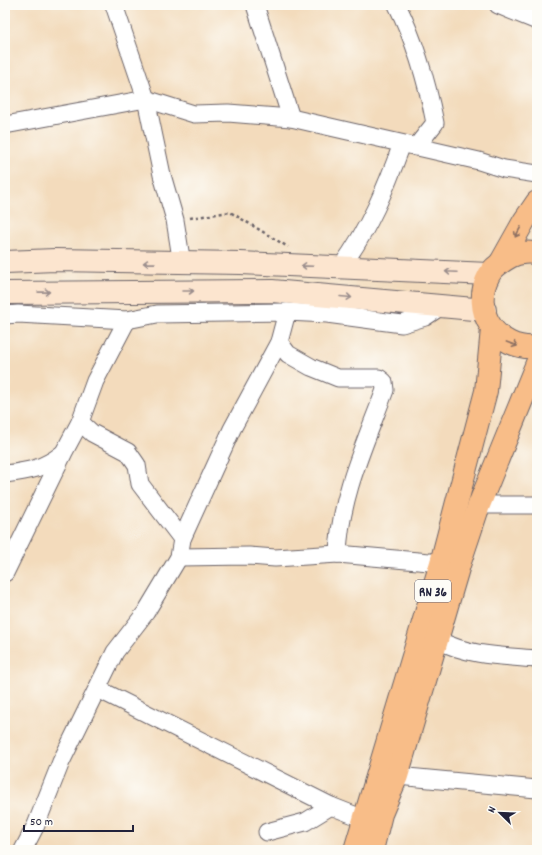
<svg xmlns="http://www.w3.org/2000/svg" width="542" height="855" viewBox="0 0 542 855" font-family="Dekko,sans-serif">
<rect width="100%" height="100%" fill="#fdfcf7"/>
<filter id="ink" filterUnits="userSpaceOnUse"><feTurbulence type="fractalNoise" baseFrequency=".025" numOctaves="2"/><feDisplacementMap in="SourceGraphic" scale="8" xChannelSelector="R" yChannelSelector="G"/><feConvolveMatrix kernelMatrix="1 2 1 2 8 2 1 2 1" color-interpolation-filters="sRGB"/></filter>
<filter id="wash" filterUnits="userSpaceOnUse"><feTurbulence type="fractalNoise" baseFrequency=".012" numOctaves="4" result="noise"/><feDisplacementMap in="SourceGraphic" scale="16" xChannelSelector="R" yChannelSelector="G"/><feGaussianBlur stdDeviation="0.9" result="paint"/><feColorMatrix in="noise" values="0 0 0 0 0 0 0 0 0 0 0 0 0 0 0 0 0 1.4 0 .05"/><feComposite in="paint" operator="in"/></filter>
<g filter="url(#wash)">
<rect width="100%" height="100%" fill="#f3dbbc"/>
</g>
<g filter="url(#ink)">
<g fill="none" stroke-linecap="round" stroke-linejoin="round">
<g stroke="#6b6368" stroke-width="19">
<g id="street">
<polyline points="114,5 146,99 162,175 175,220 182,264"/>
<polyline points="255,5 291,118"/>
<path d="M397,5C416,43 427,82 435,123L416,147"/>
<polyline points="498,5 537,21"/>
<polyline points="5,125 146,99 194,114 228,113 291,118 479,161 504,169 537,174"/>
<path d="M341,267C369,229 386,188 402,144"/>
<polyline points="5,315 18,314 127,320 157,314 287,312 327,314 402,324 425,317 443,305"/>
<path d="M279,342L288,354L311,367L338,378H379L384,382L385,390C365,444 340,496 338,554"/>
<polyline points="80,422 92,433 128,452 137,465 140,484 182,539"/>
<path d="M5,474C29,471 43,469 62,454"/>
<polyline points="479,505 537,505"/>
<polyline points="179,557 249,556 275,558 338,554 441,563"/>
<polyline points="5,573 64,452 80,422 95,381 127,320"/>
<path d="M438,640C468,656 503,656 537,659"/>
<polyline points="98,689 331,806 364,819"/>
<polyline points="397,776 537,789"/>
<polyline points="267,832 305,822 331,806"/>
<polyline points="23,850 36,825 61,762 115,652 146,612 179,557 182,539 232,429 279,342 287,312"/>
</g>
</g>
<g stroke="#6b6368" stroke-width="24">
<g id="secondary">
<polyline points="5,262 55,260 241,263 489,274"/>
<polyline points="5,293 272,291 485,310"/>
</g>
</g>
<g stroke="#6b6368" stroke-width="24">
<g id="primary">
<path d="M537,254C529,251 518,253 510,257C503,261 493,267 489,275C470,310 496,351 537,347"/>
<polyline points="501,262 524,221 537,202"/>
<polyline points="355,850 441,563 486,391 492,329"/>
<polyline points="372,850 381,814 397,776 459,565 479,505 537,363"/>
</g>
</g>
<polyline stroke="#6b6368" stroke-width="2.5" stroke-dasharray="3 3" stroke-linecap="butt" points="190,218 230,212 288,247"/>
<use href="#street" stroke="#fff" stroke-width="17"/>
<use href="#secondary" stroke="#fce5cf" stroke-width="22"/>
<use href="#primary" stroke="#f8bd88" stroke-width="22"/>
</g>
<defs><path id="oneway-shaft" d="M-6 0H5M1.5-3L5.5 0L1.5 3" fill="none" stroke-width="1.6" stroke-linecap="round" stroke-linejoin="round"/></defs>
<g stroke="#8d7062">
<use href="#oneway-shaft" transform="translate(518 232) rotate(119)"/>
<use href="#oneway-shaft" transform="translate(512 344) rotate(20)"/>
</g>
<g stroke="#9a8d8c">
<use href="#oneway-shaft" transform="translate(149 263) rotate(-179)"/>
<use href="#oneway-shaft" transform="translate(307 266) rotate(-178)"/>
<use href="#oneway-shaft" transform="translate(451 272) rotate(-177)"/>
<use href="#oneway-shaft" transform="translate(188 291)"/>
<use href="#oneway-shaft" transform="translate(44 292) rotate(-1)"/>
<use href="#oneway-shaft" transform="translate(346 297) rotate(5)"/>
</g>
</g>
<g text-anchor="middle" stroke-width="3.5" stroke-linejoin="round" paint-order="stroke">
<rect fill="#fdfcf7" stroke="#646373" stroke-width="1" x="415" y="580" width="36" height="22" rx="3"/>
<g font-size="13" font-weight="bold" fill="#22223b">
<text x="433" y="596">RN 36</text>
</g>
</g>
<rect width="542" height="855" fill="none" stroke="#fdfcf7" stroke-width="20"/>
<g transform="translate(500 813) rotate(293)" stroke="#fdfcf7" stroke-width="3" paint-order="stroke">
<path d="M0-3L7 15L0 10L-7 15Z" fill="#22223b"/>
<text y="-6" font-size="11" font-weight="bold" text-anchor="middle" fill="#22223b">N</text>
</g>
<path d="M24 825v6h109v-6" fill="none" stroke="#22223b" stroke-width="2"/>
<text x="30" y="825" font-size="12" fill="#22223b" stroke="#fdfcf7" stroke-width="3" paint-order="stroke">50 m</text>
</svg>
